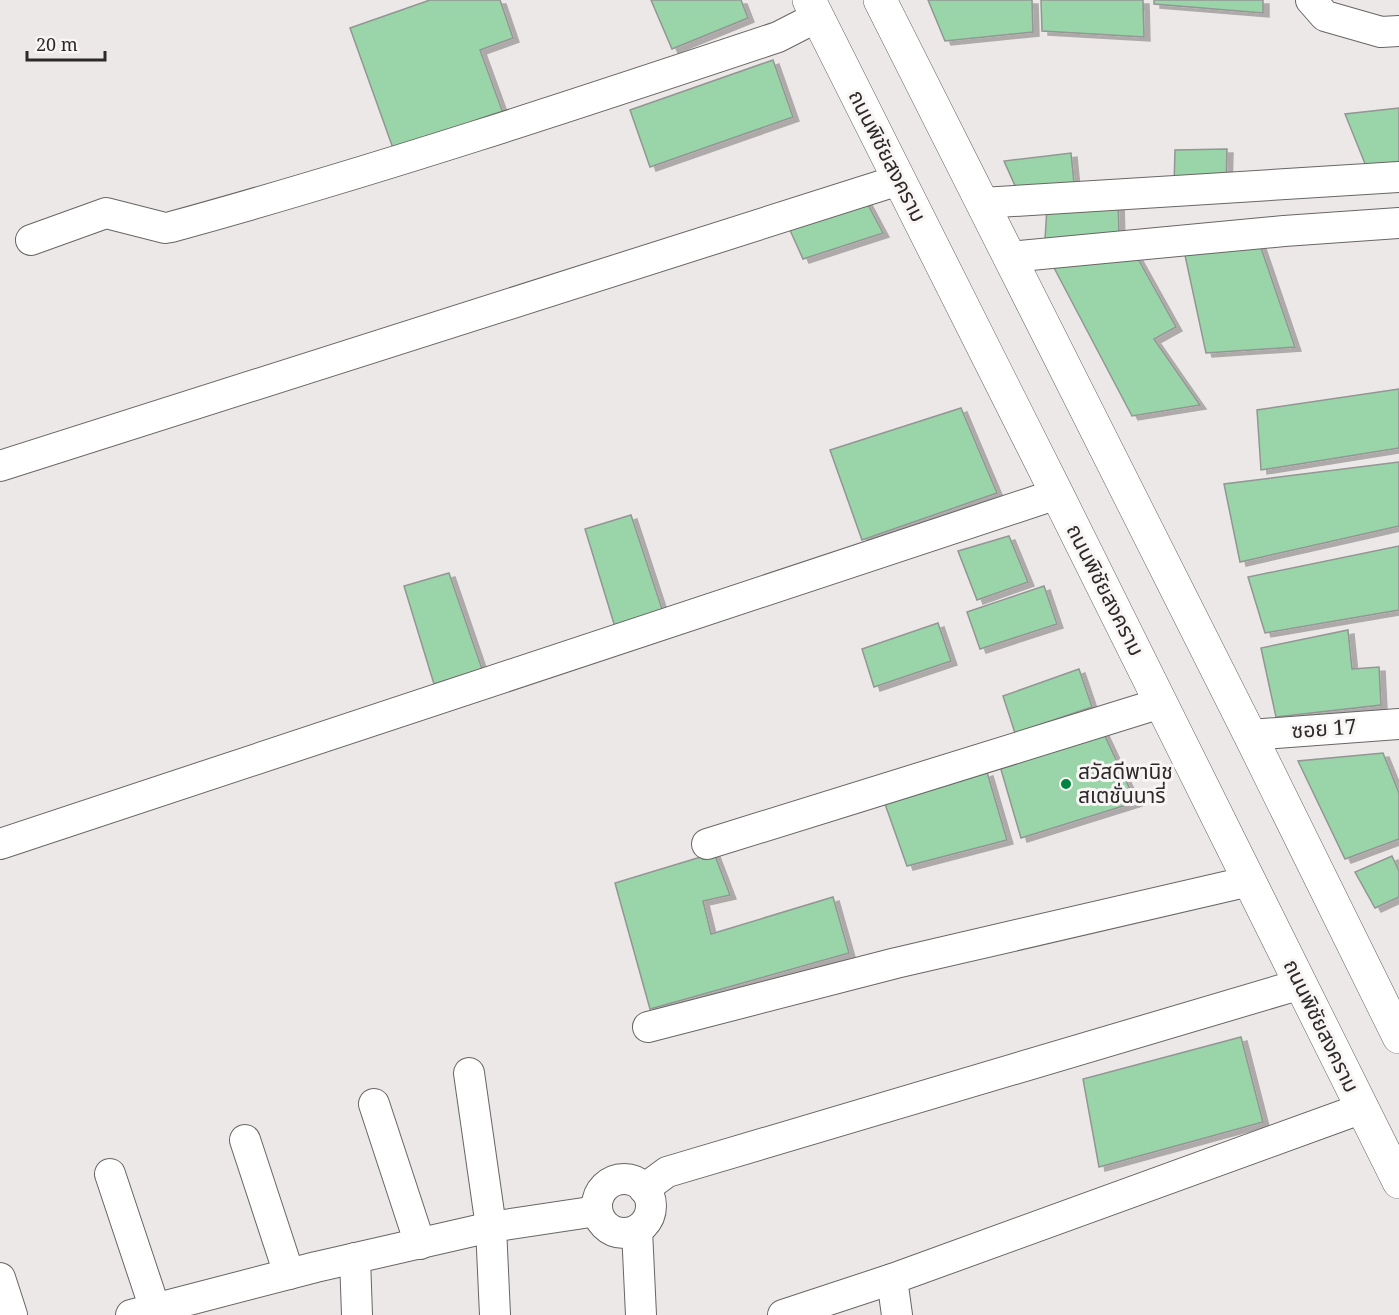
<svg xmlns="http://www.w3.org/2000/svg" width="1399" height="1315" viewBox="0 0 1399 1315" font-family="'Noto Serif','Noto Sans Thai',serif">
<defs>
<filter id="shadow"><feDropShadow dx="6" dy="4" stdDeviation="0" flood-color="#0004"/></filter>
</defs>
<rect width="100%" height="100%" fill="#ede8e8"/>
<g fill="#99d5a8" stroke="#939694" stroke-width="1.5" filter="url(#shadow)">
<polygon points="430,0 500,0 513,38 480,50 503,113 394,151 350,28"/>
<polygon points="651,0 741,0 748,18 672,49"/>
<polygon points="928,0 1032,0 1033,32 945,41"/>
<polygon points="1041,0 1143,0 1144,37 1042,31"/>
<polygon points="1154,0 1263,0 1263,13 1154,4"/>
<polygon points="773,60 793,117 650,167 630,110"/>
<polygon points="1399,108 1399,170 1368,171 1345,114"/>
<polygon points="1227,149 1226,186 1174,185 1175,150"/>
<polygon points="1071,153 1075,193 1021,199 1004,161"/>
<polygon points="1118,198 1119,238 1045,240 1047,206"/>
<polygon points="866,201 883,233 803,259 789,228"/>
<polygon points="1259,242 1295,347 1206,353 1183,246"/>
<polygon points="1137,257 1176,327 1154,339 1200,405 1132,416 1052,264"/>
<polygon points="1399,389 1399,448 1261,470 1257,410"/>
<polygon points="961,408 997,493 862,540 830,450"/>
<polygon points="1399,462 1399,526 1240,562 1224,484"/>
<polygon points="631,515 663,612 615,627 585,529"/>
<polygon points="1009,536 1028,582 977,600 958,551"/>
<polygon points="1399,546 1399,610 1265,633 1248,577"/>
<polygon points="449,573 482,669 434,684 404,586"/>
<polygon points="1044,586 1057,624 980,649 967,612"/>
<polygon points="938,623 951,661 874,687 862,649"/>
<polygon points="1348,630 1352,669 1379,667 1381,705 1276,717 1261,648"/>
<polygon points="1079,669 1092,707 1015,733 1003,696"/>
<polygon points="1103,732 1136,802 1021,838 1000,766"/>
<polygon points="1383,753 1399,793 1399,839 1345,859 1298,761"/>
<polygon points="987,772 1007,840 907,866 885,804"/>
<polygon points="714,853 730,895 703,901 711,934 833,897 849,953 650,1009 615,883"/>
<polygon points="1392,856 1399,871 1399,897 1375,908 1355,872"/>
<polygon points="1241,1037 1263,1122 1099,1167 1083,1079"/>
</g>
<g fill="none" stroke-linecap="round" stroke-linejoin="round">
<g stroke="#696564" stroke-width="32">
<g id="street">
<polyline points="1311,0 1325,16 1381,32 1399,31"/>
<polyline points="982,203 1399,177"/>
<path d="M31,240L106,213L165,228L171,227C375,171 577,104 778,37L817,17"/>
<polyline points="1009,257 1284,231 1399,223"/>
<polyline points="0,466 899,180"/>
<polyline points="1250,735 1399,724"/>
<polyline points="0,844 1057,494"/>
<polyline points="707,844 1161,703"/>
<polyline points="648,1027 896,963 1250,881"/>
<polyline points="469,1073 491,1227 495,1315"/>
<polyline points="374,1104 420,1244"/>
<polyline points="245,1140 289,1274"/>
<polyline points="110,1174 155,1309"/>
<circle cx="624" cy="1206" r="27"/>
<polyline points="644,1189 667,1172 1301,984"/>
<polyline points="637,1230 641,1315"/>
<polyline points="355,1258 357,1315"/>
<polyline points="0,1278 12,1315"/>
<polyline points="892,1279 897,1315"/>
<polyline points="131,1315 316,1267 491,1227 597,1211"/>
<polyline points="783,1315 892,1279 1363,1108"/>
</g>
</g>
<g stroke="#696564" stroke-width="34">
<g id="secondary">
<polyline points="809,0 1057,494 1399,1182"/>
<polyline points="880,0 1250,735 1399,1037"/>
</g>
</g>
<use href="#street" stroke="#fff" stroke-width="30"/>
<use href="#secondary" stroke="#fff" stroke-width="33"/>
</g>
<circle fill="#008540" stroke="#faf5f5" stroke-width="2" cx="1066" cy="784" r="6"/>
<g text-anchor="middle" stroke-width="6" stroke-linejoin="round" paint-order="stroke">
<g font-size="21" fill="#2b2929" stroke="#faf5f5">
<text transform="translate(887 156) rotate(63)" y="7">ถนนพิชัยสงคราม</text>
<text transform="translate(1105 590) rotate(63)" y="7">ถนนพิชัยสงคราม</text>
<text transform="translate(1324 729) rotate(-4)" y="7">ซอย 17</text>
<text transform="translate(1321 1026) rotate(64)" y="7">ถนนพิชัยสงคราม</text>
</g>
<g font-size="21" fill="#2b2929" stroke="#faf5f5" text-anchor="start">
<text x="1078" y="779">สวัสดีพานิช<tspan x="1078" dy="24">สเตชั่นนารี่</tspan></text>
</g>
</g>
<path d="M27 51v9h78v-9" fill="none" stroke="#2b2929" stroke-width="3"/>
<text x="36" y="51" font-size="18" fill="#2b2929" stroke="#faf5f5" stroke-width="4.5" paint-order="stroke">20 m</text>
</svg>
